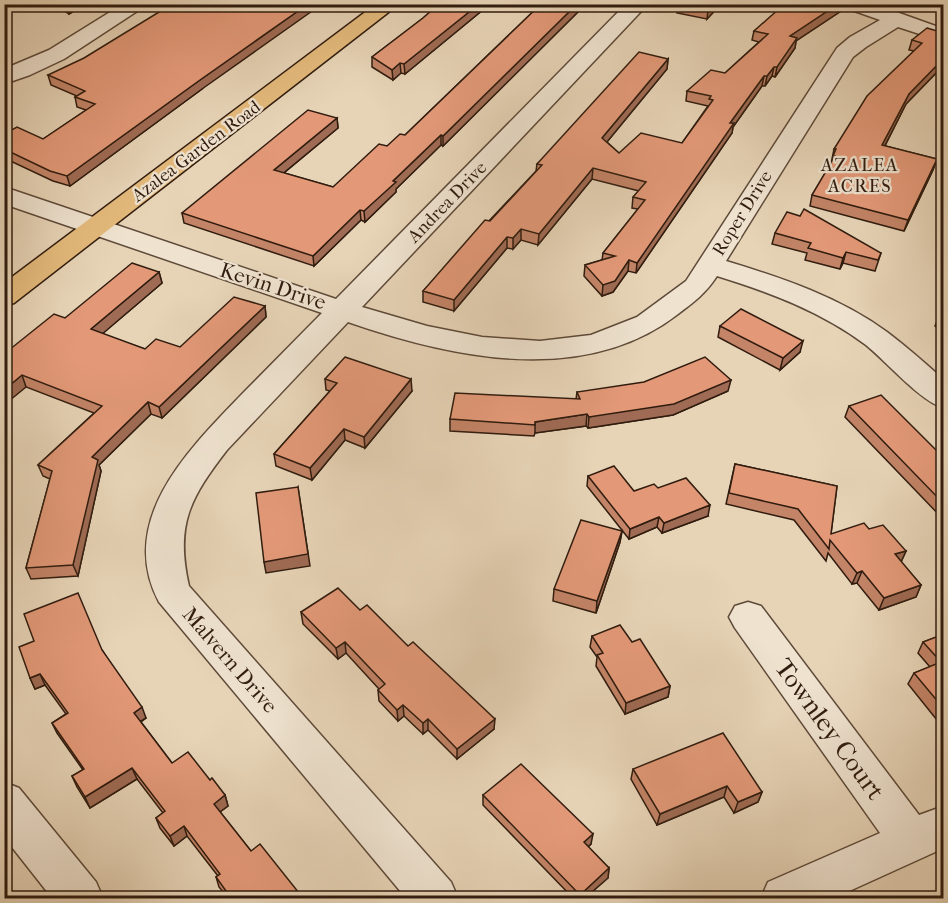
<svg xmlns="http://www.w3.org/2000/svg" width="948" height="903" viewBox="0 0 948 903" font-family="'IM FELL French Canon',serif">
<rect width="100%" height="100%" fill="#e7d4b7"/>
<filter id="stains"><feTurbulence type="fractalNoise" baseFrequency=".00333" numOctaves="4"/><feColorMatrix values="0 0 0 0 .2 0 0 0 0 .09 0 0 0 0 .02 0 0 0 .5 -.17"/></filter>
<radialGradient id="worn" r=".72"><stop offset=".6" stop-color="#630" stop-opacity="0"/><stop offset="1" stop-color="#630" stop-opacity=".3"/></radialGradient>
<g fill="none" stroke-linecap="round" stroke-linejoin="round">
<g stroke="#5e4a39" stroke-width="3">
<g id="minor">
<polygon points="123,4 148,4 64,59 30,75 4,84 4,69 49,50"/>
<path d="M626,4H648L362,307L427,326L482,337L540,341L591,335L637,317L686,281L837,48L850,37L880,20L846,8L843,4H874L944,29V42L898,27L866,47L853,57L726,261C782,278 839,297 887,332C907,347 925,363 944,380V408C921,402 887,362 866,345C822,312 769,292 717,276C706,293 694,302 678,314C584,387 452,358 348,322L227,450C190,498 175,525 189,586L451,882L458,898H406L159,602C115,519 192,446 245,391C271,365 296,339 322,313L4,204V187L336,299Z"/>
<polygon points="748,602 761,606 919,815 944,806 944,848 834,898 761,898 768,882 880,833 735,628 729,617 735,606"/>
<polygon points="4,782 19,788 96,882 103,898 52,898 4,837"/>
</g>
</g>
<g stroke="#301c0f" stroke-width="3">
<polygon id="major" points="376,4 399,4 14,303 4,306 4,283"/>
</g>
<use href="#minor" fill="#efe3d0" fill-rule="evenodd"/>
<use href="#major" fill="#e4ba7c" fill-rule="evenodd"/>
</g>
<g fill="#c38467" stroke="#301c0f" stroke-width="1.5">
<polygon points="55,4 85,4 69,14"/>
<polygon points="439,4 490,4 405,74 401,73 393,80 372,67 372,57 423,18"/>
<polygon points="541,4 586,4 443,146 441,145 396,189 396,192 365,222 361,220 314,266 184,223 182,213 337,118 338,128 284,173 333,187 387,146 405,135"/>
<polygon points="679,4 721,4 707,19 677,13"/>
<polygon points="791,4 845,4 844,9 796,41 795,48 775,77 772,76 765,86 762,86 733,127 732,133 636,273 628,271 613,292 602,296 584,276 585,265 602,260 603,253 638,209 632,208 633,197 639,191 592,179 538,245 521,240 513,249 507,248 454,311 423,302 423,291 536,171 537,164 668,59 667,69 607,142 619,153 682,143 708,106 686,101 687,91 725,73 759,42 752,40 754,31"/>
<polygon points="944,15 944,27 940,25"/>
<polygon points="944,33 944,73 938,71 906,104 885,146 937,159 933,170 904,231 810,206 812,195 831,164 834,149 914,51 909,50 912,40"/>
<polygon points="48,75 202,89 70,186 53,181 4,158 4,134 43,139 86,110 77,107 75,97 77,96 51,85"/>
<polygon points="775,233 881,253 875,271 843,263 840,269 805,260 807,253 772,244"/>
<polygon points="159,272 162,283 102,334 145,349 180,347 265,306 266,317 162,418 151,414 99,465 101,471 78,576 31,579 26,568 50,479 43,476 38,465 94,413 26,387 4,354 65,318"/>
<polygon points="944,315 944,333 935,326 939,316"/>
<polygon points="720,326 800,352 780,370 718,337"/>
<polygon points="325,379 412,391 365,448 345,440 312,480 276,466 274,454 330,391 326,390"/>
<polygon points="728,391 673,415 588,428 586,426 535,433 534,436 450,431 450,419 576,399 577,392"/>
<polygon points="849,406 944,458 944,520 845,417"/>
<polygon points="735,464 837,486 831,534 869,529 906,551 901,562 921,585 916,597 879,610 857,583 852,584 828,553 826,561 794,520 726,504"/>
<polygon points="588,476 634,491 658,488 708,516 662,533 657,527 629,539 587,486"/>
<polygon points="622,531 620,542 596,613 553,601 554,589"/>
<polygon points="360,610 408,646 494,729 457,759 428,730 423,734 404,716 398,721 379,701 378,690 379,689 346,653 338,659 303,624 301,612"/>
<polygon points="944,634 944,724 941,725 908,684 914,673 930,667 918,653 923,642"/>
<polygon points="592,636 632,642 670,686 668,697 625,714 596,666 597,657 590,647"/>
<polygon points="102,650 146,718 141,722 172,763 210,780 225,795 228,806 220,812 251,851 303,898 228,898 219,887 216,877 218,876 187,836 174,846 160,828 156,818 163,813 137,779 90,808 77,787 72,776 83,770 57,733 52,723 66,714 45,685 35,689 30,678"/>
<polygon points="633,769 762,792 758,802 734,813 724,797 657,825 631,779"/>
<polygon points="483,795 591,844 588,847 609,868 608,878 585,898 573,898 483,805"/>
</g>
<g fill="#9f6b54" stroke="#301c0f" stroke-width="1.5">
<polygon points="67,4 85,4 69,14 66,5"/>
<polygon points="308,4 322,4 202,89 70,186 67,176 200,80"/>
<polygon points="479,4 490,4 405,74 404,64"/>
<polygon points="577,4 586,4 443,146 443,136"/>
<polygon points="713,4 721,4 707,19 708,10"/>
<polygon points="838,4 845,4 844,9 796,41 795,48 775,77 777,67 790,36"/>
<polygon points="668,59 667,69 602,148 602,138"/>
<polygon points="941,61 938,71 906,104 880,155 882,145 909,94"/>
<polygon points="400,63 401,73 393,80 392,70"/>
<polygon points="774,67 772,76 765,86 767,76"/>
<polygon points="764,76 762,86 733,127 732,133 636,273 637,263 730,123"/>
<polygon points="337,118 338,128 275,180 274,170"/>
<polygon points="441,135 441,145 396,189 396,192 365,222 364,211 393,181"/>
<polygon points="937,159 933,170 904,231 908,220"/>
<polygon points="593,168 592,179 538,245 539,234"/>
<polygon points="360,210 361,220 314,266 313,256"/>
<polygon points="4,223 7,231 4,233"/>
<polygon points="521,229 521,240 513,249 513,238"/>
<polygon points="507,237 507,248 454,311 454,300"/>
<polygon points="846,252 843,263 840,269 843,258"/>
<polygon points="629,260 628,271 613,292 602,296 603,285"/>
<polygon points="159,272 162,283 94,341 91,329"/>
<polygon points="265,306 266,317 162,418 159,407"/>
<polygon points="803,341 800,352 780,370 783,358"/>
<polygon points="22,375 26,387 4,405 4,390"/>
<polygon points="411,379 412,391 365,448 364,437"/>
<polygon points="731,380 728,391 673,415 588,428 589,417"/>
<polygon points="148,402 151,414 99,465 101,471 78,576 73,565 92,457"/>
<polygon points="587,414 586,426 535,433 535,422"/>
<polygon points="344,429 345,440 312,480 310,468"/>
<polygon points="298,487 310,566 266,573 264,562"/>
<polygon points="710,505 708,516 662,533 664,523"/>
<polygon points="659,517 657,527 629,539 630,529"/>
<polygon points="622,531 620,542 596,613 597,601"/>
<polygon points="906,551 901,562 895,554"/>
<polygon points="862,571 857,583 852,584 857,573"/>
<polygon points="921,585 916,597 879,610 884,598"/>
<polygon points="345,642 346,653 338,659 336,648"/>
<polygon points="40,674 45,685 35,689 30,678"/>
<polygon points="670,686 668,697 625,714 626,703"/>
<polygon points="403,705 404,716 398,721 397,710"/>
<polygon points="142,707 146,718 138,723 134,713"/>
<polygon points="428,719 428,730 423,734 423,723"/>
<polygon points="495,719 494,729 457,759 457,749"/>
<polygon points="132,768 137,779 90,808 85,797"/>
<polygon points="727,786 724,797 657,825 660,814"/>
<polygon points="762,792 758,802 734,813 738,802"/>
<polygon points="225,795 228,806 217,814 214,804"/>
<polygon points="184,826 187,836 174,846 170,836"/>
<polygon points="593,834 591,844 582,852 584,842"/>
<polygon points="609,868 608,878 585,898 580,898 580,895"/>
</g>
<g fill="#e39978" stroke="#301c0f" stroke-width="1.5">
<polygon points="172,4 308,4 200,80 67,176 50,171 4,149 4,134 17,127 43,139 95,104 75,97 85,91 48,75 84,58"/>
<polygon points="439,4 479,4 404,64 400,63 392,70 372,57 423,18"/>
<polygon points="541,4 577,4 443,136 441,135 393,181 396,182 364,211 360,210 313,256 182,213 308,110 337,118 274,170 333,187 379,144 387,146 400,134 405,135"/>
<polygon points="684,4 713,4 708,10"/>
<polygon points="791,4 838,4 790,36 797,38 777,67 774,67 767,76 764,76 730,123 734,123 637,263 629,260 615,281 603,285 585,265 615,256 603,253 645,200 633,197 646,182 593,168 539,234 521,229 513,238 507,237 454,300 423,291 485,220 490,221 542,165 537,164 639,52 668,59 602,138 619,153 641,133 682,143 713,100 709,99 711,96 687,91 711,70 725,73 768,34 754,31 781,7 786,8"/>
<polygon points="927,28 944,33 944,62 941,61 909,94 882,145 937,159 908,220 812,195 835,156 833,156 836,149 834,149 867,96 922,43 912,40"/>
<polygon points="804,209 881,253 878,260 846,252 843,258 808,248 811,243 775,233 787,212 800,216"/>
<polygon points="132,263 159,272 91,329 145,349 156,339 180,347 234,297 265,306 159,407 148,402 92,457 98,460 73,565 26,568 52,471 38,465 102,406 22,375 4,390 4,354 54,314 65,318"/>
<polygon points="741,309 803,341 783,358 720,326"/>
<polygon points="944,315 944,320 939,316"/>
<polygon points="345,357 411,379 364,437 344,429 310,468 274,454 337,383 325,379"/>
<polygon points="705,357 731,380 674,404 589,417 587,414 535,422 535,425 450,419 455,393 580,399 577,392 644,382"/>
<polygon points="881,395 944,458 944,504 849,406"/>
<polygon points="735,464 837,486 831,534 864,523 869,529 883,525 906,551 895,554 921,585 884,598 862,571 857,573 830,540 829,549 798,509 729,493"/>
<polygon points="614,466 634,491 654,484 658,488 686,478 710,505 664,523 659,517 630,529 588,476"/>
<polygon points="298,487 308,554 264,562 256,493"/>
<polygon points="581,520 622,531 597,601 554,589"/>
<polygon points="338,588 360,610 367,605 408,646 413,642 495,719 457,749 428,719 423,723 403,705 397,710 378,690 385,684 345,642 336,648 301,612"/>
<polygon points="78,593 102,650 142,707 134,713 172,763 188,752 210,780 212,778 225,795 214,804 251,851 260,844 303,898 231,898 216,877 220,874 184,826 170,836 156,818 165,811 132,768 85,797 72,776 84,769 52,723 68,713 40,674 30,678 19,647 34,641 24,614"/>
<polygon points="620,625 632,642 640,639 670,686 626,703 597,655 603,653 592,636"/>
<polygon points="944,634 944,709 914,673 941,662 923,642"/>
<polygon points="723,733 762,792 738,802 727,786 660,814 633,769"/>
<polygon points="521,764 593,834 584,842 609,868 580,895 483,795"/>
</g>
<g text-anchor="middle" stroke-width="4.5" stroke-linejoin="round" paint-order="stroke">
<g font-size="18" fill="#301c0f" stroke="#efe3d0">
<text transform="translate(196 151) rotate(-37)" y="6">Azalea Garden Road</text>
<text transform="translate(447 202) rotate(-46)" y="6">Andrea Drive</text>
<text transform="translate(742 213) rotate(-58)" y="6">Roper Drive</text>
</g>
<g font-size="18" letter-spacing="1.5" fill="#301c0f" stroke="#efe3d0">
<text x="860" y="171">AZALEA<tspan x="860" dy="21">ACRES</tspan></text>
</g>
<g font-size="21" fill="#301c0f" stroke="#efe3d0">
<text transform="translate(273 286) rotate(18)" y="7">Kevin Drive</text>
<text transform="translate(230 660) rotate(49)" y="7">Malvern Drive</text>
</g>
<g font-size="26" fill="#301c0f" stroke="#efe3d0">
<text transform="translate(830 729) rotate(54)" y="9">Townley Court</text>
</g>
</g>
<rect width="948" height="903" fill="none" stroke="#e7d4b7" stroke-width="24"/>
<rect x="6" y="6" width="936" height="891" fill="none" stroke="#301c0f" stroke-width="3"/>
<rect x="12" y="12" width="924" height="879" fill="none" stroke="#301c0f" stroke-width="1.5"/>
<rect width="100%" height="100%" filter="url(#stains)"/>
<rect width="100%" height="100%" fill="url(#worn)"/>
</svg>
